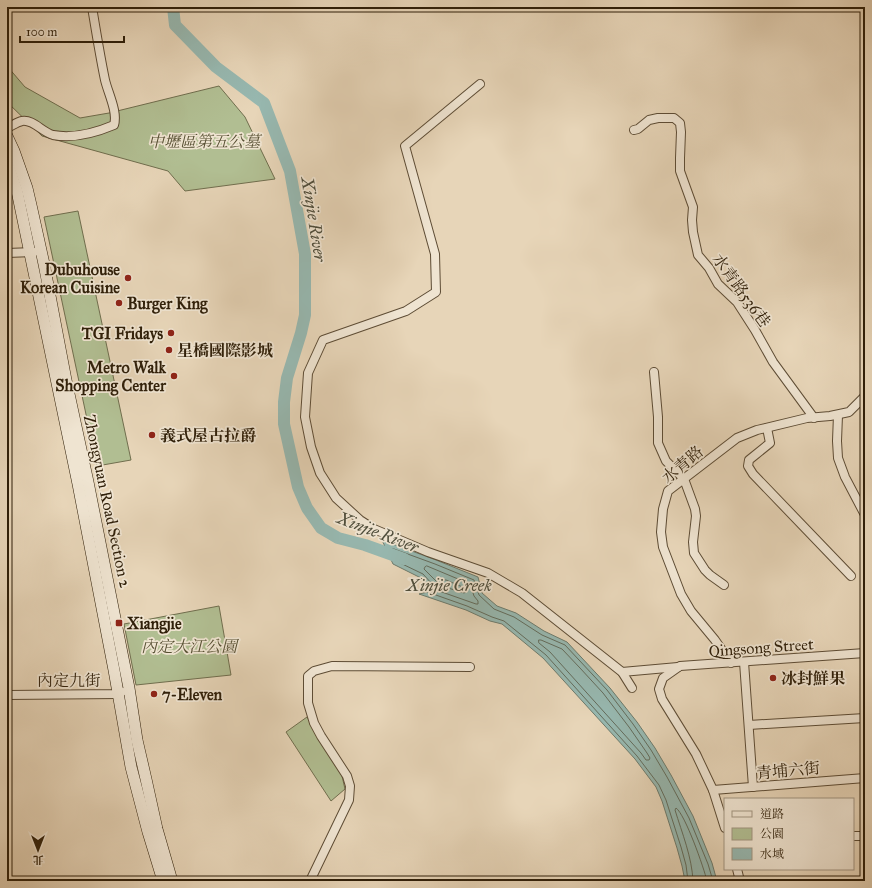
<svg xmlns="http://www.w3.org/2000/svg" width="872" height="888" viewBox="0 0 872 888" font-family="'IM FELL Great Primer','Noto Serif TC',serif">
<rect width="100%" height="100%" fill="#e7d5b8"/>
<filter id="stains"><feTurbulence type="fractalNoise" baseFrequency=".005" numOctaves="4"/><feColorMatrix values="0 0 0 0 .2 0 0 0 0 .09 0 0 0 0 .02 0 0 0 .5 -.17"/></filter>
<radialGradient id="worn" r=".72"><stop offset=".6" stop-color="#630" stop-opacity="0"/><stop offset="1" stop-color="#630" stop-opacity=".3"/></radialGradient>
<g fill="#b1be92" stroke="#706e4e">
<polygon points="7,66 25,87 80,118 109,113 219,86 245,117 275,179 185,191 168,171 42,136 7,102"/>
<polygon points="78,211 131,460 97,466 44,217"/>
<polygon points="219,606 231,675 136,685 124,624"/>
<polygon points="307,717 342,776 345,789 331,801 286,732"/>
</g>
<polygon fill="#97b8b0" stroke="#6d7b6d" points="382,540 436,560 478,577 482,593 497,606 516,613 544,631 567,642 610,688 637,722 655,748 671,775 693,816 712,863 717,881 685,881 682,866 677,848 662,801 656,787 635,759 543,658 502,624 490,621 466,610 419,594 428,592 429,587 421,578 393,564"/>
<g fill="none" stroke-linecap="round" stroke-linejoin="round">
<g stroke="#636c5c" stroke-width="1">
<polygon points="427,566 470,584 474,596 478,601 478,604 476,604 439,591 437,582 424,569 425,567"/>
<polygon points="444,580 446,580 465,588 466,592 464,593 445,587 443,582"/>
<polygon points="539,640 541,640 562,649 580,668 603,693 629,727 647,753 650,758 649,760 646,760 641,753 550,652 539,643"/>
<polyline points="688,881 686,865 681,847 666,800 659,785 637,756 546,655 504,621 492,617 467,606 433,594 432,593 433,585 423,574 396,561 391,551 392,549 394,549 435,564 474,580 479,595 494,609 514,617 542,635 565,645 607,690 633,724 651,750 667,777 689,818 708,864 713,881"/>
<path d="M693,881C692,857 682,833 675,810L676,808C685,814 704,868 707,881"/>
</g>
<polyline stroke="#97b8b0" stroke-width="12" points="173,7 175,25 216,67 264,103 290,171 305,254 305,315 301,333 287,378 284,402 284,424 298,487 307,508 321,528 338,538 365,545 404,559"/>
<g stroke="#5d4c35" stroke-width="10">
<g id="minor">
<polyline points="480,84 405,146 435,254 436,292 406,311 323,340 308,373 305,417 311,447 320,473 336,498 360,520 374,529 428,552 488,573 522,593 622,672"/>
<path d="M7,128C12,126 17,122 22,121C33,119 42,132 53,135C74,139 95,133 114,125C118,112 108,93 105,80C100,56 96,31 92,7"/>
<polyline points="634,130 638,129 649,120 658,118 674,118 680,123 681,132 680,158 680,171 693,207 692,220 693,232 698,255 709,268 718,284 737,302 755,330 773,362 814,418"/>
<polyline points="7,253 34,252"/>
<polyline points="654,372 658,417 658,443 666,461 684,479 695,509 696,516 693,542 694,553 705,570 710,575 724,585"/>
<polyline points="838,415 837,441 838,458 845,477 865,515"/>
<polyline points="767,428 770,443 749,460 748,466 753,474 851,576"/>
<polyline points="744,662 753,787"/>
<polyline points="731,663 715,640 691,611 681,594 663,547 661,532 663,509 668,491 737,438 757,430 807,418 830,416 849,412 865,396"/>
<polyline points="632,688 622,672 678,667"/>
<polyline points="7,695 118,694 122,692"/>
<polyline points="749,725 865,718"/>
<polyline points="713,790 865,778"/>
<polyline points="725,828 713,790 696,754 662,699 659,689 663,678 680,666 865,653"/>
<polyline points="853,836 865,836"/>
<polyline points="737,869 740,881"/>
<polyline points="310,881 349,800 350,786 347,776 321,736 314,723 308,703 308,676 314,671 332,666 470,667"/>
</g>
</g>
<g stroke="#2f1f09" stroke-width="12">
<g id="secondary">
<polyline points="7,136 14,151 27,188 31,205 44,264 66,380 88,482 115,618 129,688 137,740 146,779 157,829 172,881"/>
<polyline points="7,162 17,191 78,484 114,670 131,767 148,832 163,881"/>
</g>
</g>
<use href="#minor" stroke="#efe4d1" stroke-width="8"/>
<use href="#secondary" stroke="#efe4d1" stroke-width="11"/>
</g>
<g fill="#8f2418" stroke="#efe4d1" stroke-width="1.5">
<circle cx="128" cy="278" r="4"/>
<circle cx="119" cy="303" r="4"/>
<circle cx="171" cy="333" r="4"/>
<circle cx="169" cy="350" r="4"/>
<circle cx="174" cy="376" r="4"/>
<circle cx="152" cy="435" r="4"/>
<rect x="115" y="619" width="8" height="8" rx="2"/>
<circle cx="773" cy="678" r="4"/>
<circle cx="154" cy="694" r="4"/>
</g>
<g text-anchor="middle" stroke-width="3.5" stroke-linejoin="round" paint-order="stroke">
<g font-size="16" font-style="italic" fill="#564f32" stroke="#efe4d1">
<text x="204" y="147">中壢區第五公墓</text>
<text x="189" y="652">內定大江公園</text>
</g>
<g font-size="16" font-weight="bold" fill="#2f1f09" stroke="#efe4d1" text-anchor="start">
<text x="120" y="275" text-anchor="end">Dubuhouse<tspan x="120" dy="18">Korean Cuisine</tspan></text>
<text x="127" y="309">Burger King</text>
<text x="163" y="339" text-anchor="end">TGI Fridays</text>
<text x="177" y="356">星橋國際影城</text>
<text x="166" y="373" text-anchor="end">Metro Walk<tspan x="166" dy="18">Shopping Center</tspan></text>
<text x="160" y="441">義式屋古拉爵</text>
<text x="127" y="629">Xiangjie</text>
<text x="781" y="684">冰封鮮果</text>
<text x="162" y="700">7-Eleven</text>
</g>
<g font-size="16" fill="#2f1f09" stroke="#efe4d1">
<text transform="translate(742 290) rotate(54)" y="6">水青路536巷</text>
<text transform="translate(682 464) rotate(-40)" y="6">水青路</text>
<text transform="translate(108 501) rotate(78)" y="6">Zhongyuan Road Section 2</text>
<text transform="translate(761 647) rotate(-4)" y="6">Qingsong Street</text>
<text x="69" y="686">內定九街</text>
<text transform="translate(788 770) rotate(-5)" y="6">青埔六街</text>
</g>
<g font-size="17" font-style="italic" fill="#4e4d3b" stroke="#efe4d1">
<text transform="translate(314 219) rotate(81)" y="6">Xinjie River</text>
<text transform="translate(378 532) rotate(21)" y="6">Xinjie River</text>
<text x="449" y="591">Xinjie Creek</text>
</g>
</g>
<rect width="872" height="888" fill="none" stroke="#e7d5b8" stroke-width="24"/>
<rect x="8" y="8" width="856" height="872" fill="none" stroke="#2f1f09" stroke-width="2"/>
<rect x="12" y="12" width="848" height="864" fill="none" stroke="#2f1f09"/>
<rect x="724" y="798" width="130" height="72" fill="#efe4d1" stroke="#a29581"/>
<rect x="732" y="811" width="20" height="6" fill="#efe4d1" stroke="#a29581"/>
<text x="760" y="818" font-size="12" fill="#2f1f09">道路</text>
<rect x="732" y="828" width="20" height="12" fill="#b1be92" stroke="#a29581"/>
<text x="760" y="838" font-size="12" fill="#2f1f09">公園</text>
<rect x="732" y="848" width="20" height="12" fill="#97b8b0" stroke="#a29581"/>
<text x="760" y="858" font-size="12" fill="#2f1f09">水域</text>
<g transform="translate(38 850) rotate(180)" stroke="#efe4d1" stroke-width="3" paint-order="stroke">
<path d="M0-3L7 15L0 10L-7 15Z" fill="#2f1f09"/>
<text y="-6" font-size="11" font-weight="bold" text-anchor="middle" fill="#2f1f09">北</text>
</g>
<path d="M20 36v6h104v-6" fill="none" stroke="#2f1f09" stroke-width="2"/>
<text x="26" y="36" font-size="12" fill="#2f1f09" stroke="#efe4d1" stroke-width="3" paint-order="stroke">100 m</text>
<rect width="100%" height="100%" filter="url(#stains)"/>
<rect width="100%" height="100%" fill="url(#worn)"/>
</svg>
